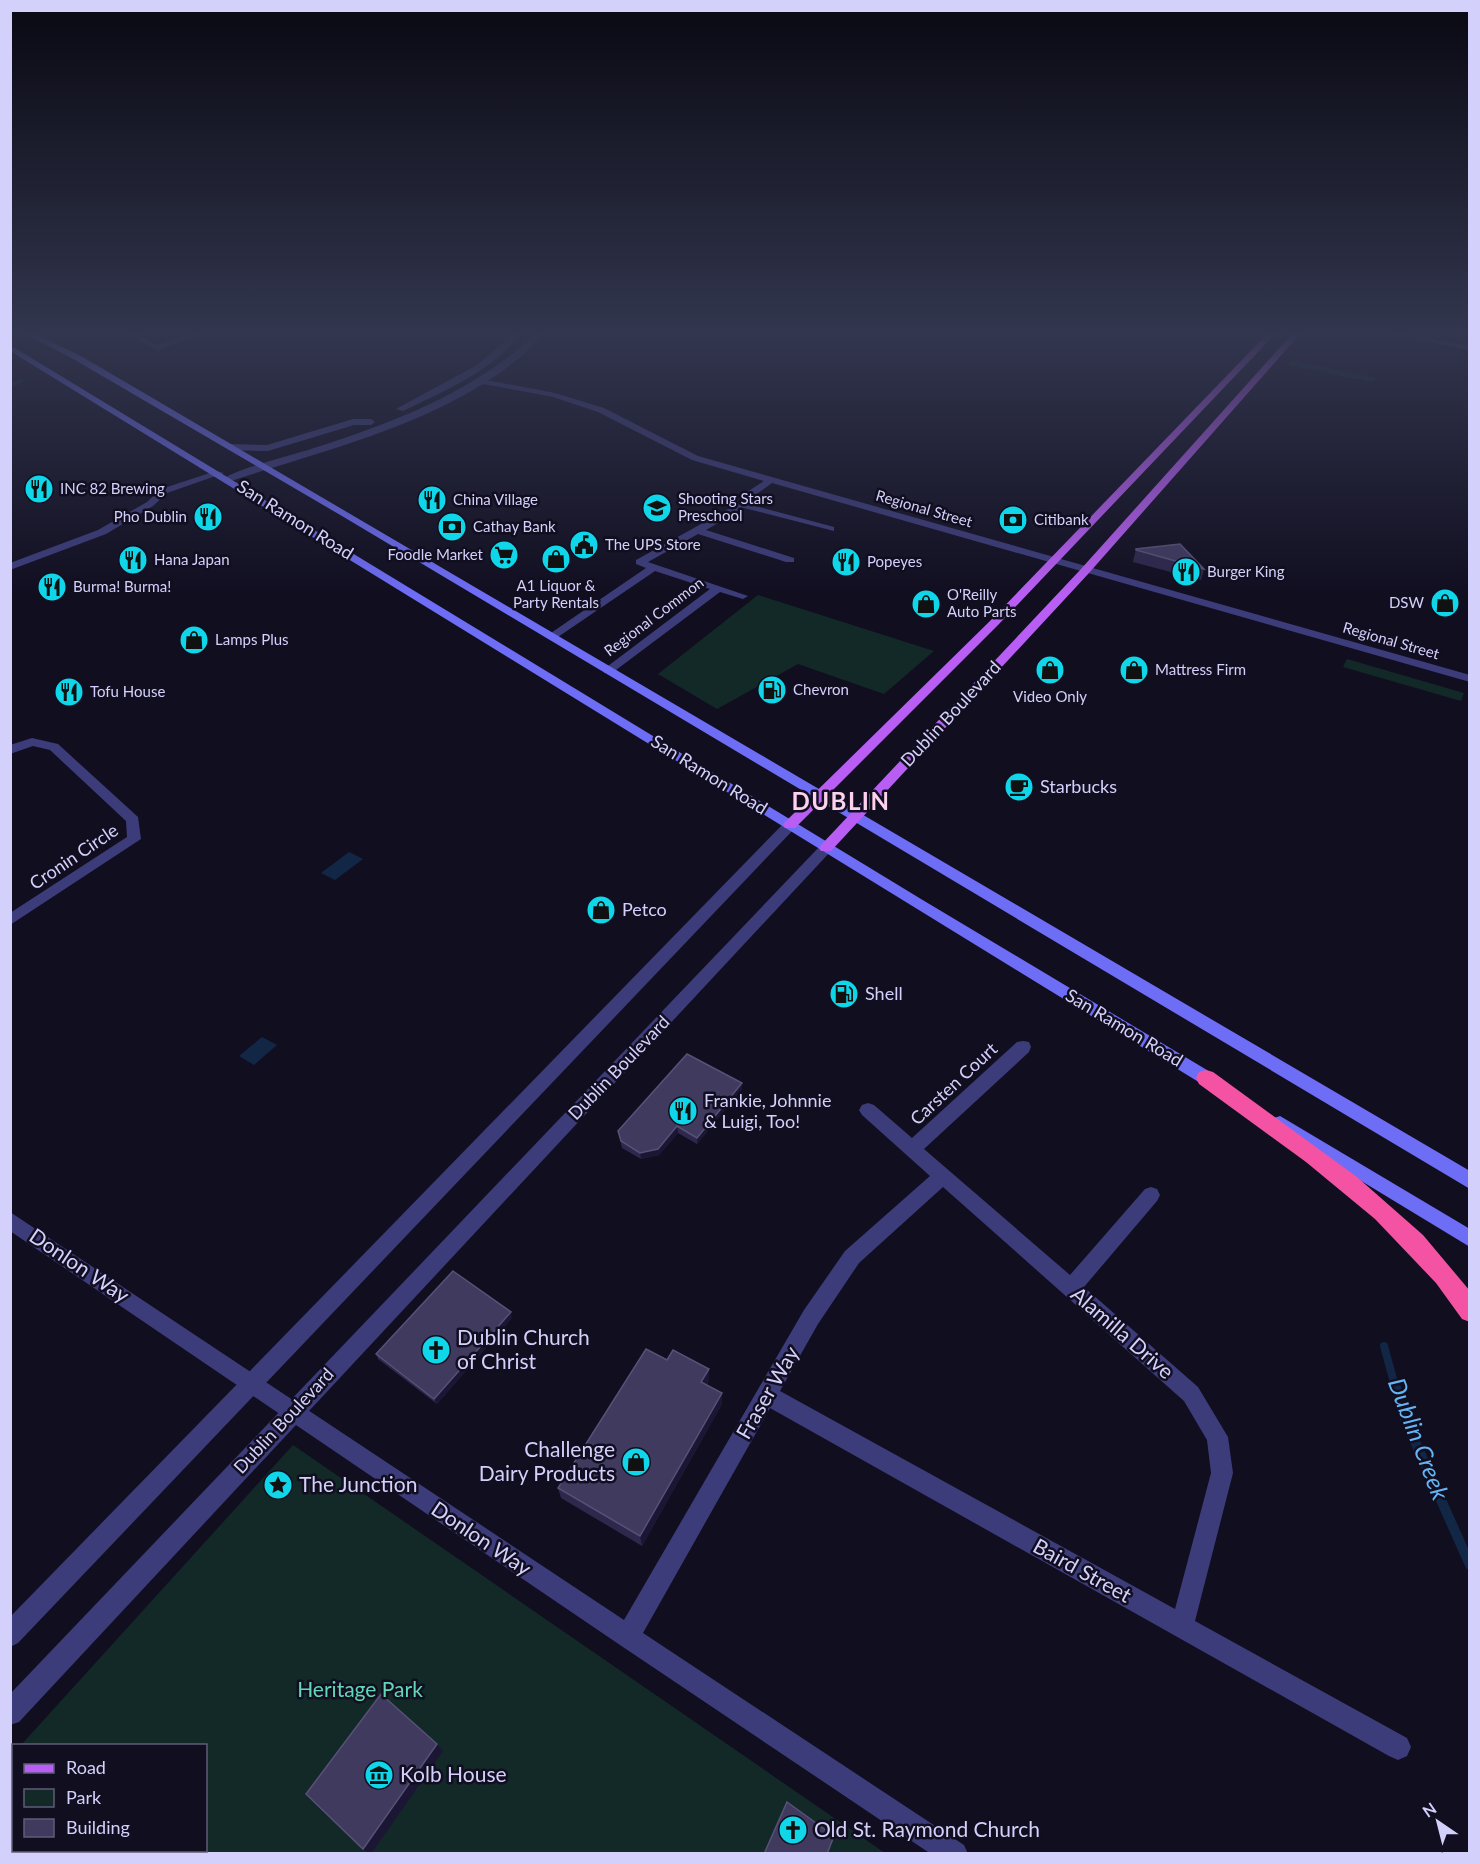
<svg xmlns="http://www.w3.org/2000/svg" width="1480" height="1864" viewBox="0 0 1480 1864" font-family="Lato,sans-serif">
<rect width="100%" height="100%" fill="#110e20"/>
<g fill="#122928">
<polygon points="1291,360 1376,378 1372,382 1287,365"/>
<polygon points="758,595 934,651 884,694 798,664 717,709 658,674"/>
<polygon points="1347,659 1464,693 1461,701 1343,667"/>
<polygon points="293,1445 885,1853 11,1853 10,1757 13,1753 14,1850 206,1850 206,1746 21,1745"/>
</g>
<g fill="#112745">
<polygon points="349,852 363,859 335,880 321,873"/>
<polygon points="262,1037 277,1045 254,1065 239,1056"/>
</g>
<g fill="none" stroke-linecap="round" stroke-linejoin="round">
<g stroke="#112745" stroke-width="4">
<polyline points="82,339 88,334"/>
<polyline points="10,386 21,381"/>
</g>
<polyline stroke="#112745" stroke-width="8" points="1384,1346 1395,1386"/>
<polyline stroke="#112745" stroke-width="10" points="1395,1384 1405,1419 1470,1565"/>
<g fill="#3d3c7b" fill-rule="evenodd">
<polygon points="129,334 138,334 156,345 194,334 205,334 162,348 159,352"/>
<polygon points="1389,334 1403,334 1470,346 1470,350"/>
<polygon points="481,379 555,393 604,408 698,456 1470,675 1470,682 772,483 751,498 748,504 834,527 834,531 744,508 706,530 794,558 794,562 786,562 698,534 648,562 748,596 743,599 720,592 612,673 604,673 604,669 710,589 655,571 555,639 551,640 545,637 646,568 636,564 636,560 739,503 744,494 764,481 692,460 598,412 553,397 478,383 477,381"/>
<polygon points="216,471 224,473 167,493 153,506 106,534 10,570 10,563 98,530 147,502 161,489"/>
<polygon points="32,738 58,744 138,817 141,839 10,925 10,913 127,837 126,821 50,750 33,746 10,754 10,745"/>
<path d="M1023,1041L1029,1042L1031,1047L1029,1052L924,1149L1070,1275L1145,1189L1151,1187L1157,1189L1160,1195L1157,1201L1084,1287L1198,1387L1228,1437L1233,1473L1195,1621L1407,1738L1411,1747L1407,1756L1398,1760L1389,1756L770,1408L643,1633L964,1845L968,1854H931L620,1645L10,1231V1212L624,1620L804,1310L845,1251L930,1176L862,1115L859,1110L862,1105L868,1103L874,1105L912,1138L1017,1042ZM943,1187L1184,1401L1207,1440L1211,1473L1175,1609L780,1391L818,1324L859,1263Z"/>
</g>
<g fill="#3d3c7b" fill-rule="evenodd">
<path d="M513,334H521C492,371 444,391 403,411L396,409L477,365Z"/>
<path d="M536,334H544C469,417 334,447 231,481L223,479C237,468 294,455 314,448C397,421 471,393 536,334Z"/>
<polygon points="353,419 371,419 375,422 371,425 354,425 268,451 229,450 225,447 229,444 267,445"/>
<polygon points="790,821 795,822 797,825 795,828 18,1643 10,1647 10,1617 785,822"/>
<polygon points="826,843 833,848 831,851 19,1722 10,1725 10,1694 821,845"/>
</g>
<g fill="#6e6df6" fill-rule="evenodd">
<polygon points="26,334 35,334 81,356 1470,1171 1470,1189 342,516 75,360"/>
<polygon points="10,345 921,899 1222,1079 1224,1084 1222,1089 1216,1091 1210,1089 10,351"/>
<polygon points="1280,1116 1470,1229 1470,1247 1274,1128 1271,1123 1274,1118"/>
</g>
<g fill="#b95ef5" fill-rule="evenodd">
<polygon points="1267,334 1275,334 999,624 795,828 785,828 783,825 785,822 991,620"/>
<polygon points="1292,334 1300,334 1089,573 831,851 821,851 819,848 821,845 1081,569"/>
</g>
<polygon fill="#f453a3" fill-rule="evenodd" points="1206,1070 1213,1072 1357,1177 1423,1235 1470,1291 1470,1322 1462,1319 1436,1283 1375,1219 1306,1162 1199,1084 1196,1078 1199,1072"/>
</g>
<g fill="#2e284c">
<polygon points="1136,549 1204,569 1201,580 1133,562"/>
<polygon points="742,1089 697,1144 678,1133 659,1155 641,1159 622,1148 618,1131"/>
<polygon points="512,1318 437,1404 378,1359 376,1354"/>
<polygon points="709,1369 709,1380 707,1385 722,1404 642,1546 561,1498 558,1488"/>
</g>
<g fill="#1b1633">
<polygon points="742,1083 742,1089 697,1144 697,1138"/>
<polygon points="677,1126 678,1133 659,1155 641,1159 640,1153"/>
<polygon points="511,1312 512,1318 437,1404 434,1399"/>
<polygon points="709,1369 709,1380 702,1393 701,1382"/>
<polygon points="722,1393 722,1404 642,1546 640,1536"/>
<polygon points="437,1744 443,1751 371,1854 369,1854 363,1849"/>
</g>
<g fill="#403a5f" stroke="#575178" stroke-width="1.5">
<polygon points="1180,544 1204,569 1136,550 1136,549"/>
<polygon points="687,1054 742,1083 697,1138 677,1126 658,1149 640,1153 621,1141 618,1131"/>
<polygon points="453,1271 511,1312 434,1399 376,1354"/>
<polygon points="646,1349 667,1360 673,1350 709,1369 701,1382 722,1393 640,1536 558,1488"/>
<polygon points="381,1694 437,1744 363,1849 306,1794"/>
<polygon points="787,1802 834,1836 827,1854 764,1854"/>
</g>
<linearGradient id="sky" x2="0" y2="1"><stop stop-color="#090812"/><stop offset="0.56" stop-color="#32364e"/><stop offset="1" stop-color="#32364e" stop-opacity="0"/></linearGradient>
<rect width="1480" height="595" fill="url(#sky)"/>
<defs>
<g id="restaurant-disc" transform="scale(1.5)"><circle r="9.5" fill="#0fd7e9" stroke="#110e20"/><path d="M-5-6h1v4h1v-4h1v4h1v-4h1v5L-1.5 .5V6h-2V.5L-5-1ZM5-6V6H3V1.5H1.5Q1.5-4 5-6Z" fill="#111"/></g>
<g id="school-disc" transform="scale(1.5)"><circle r="9.5" fill="#0fd7e9" stroke="#110e20"/><path d="M0-5L7-2L0 1L-7-2ZM-4 1L0 2.5L4 1V4Q0 6-4 4Z" fill="#111"/></g>
<g id="bank-disc" transform="scale(1.5)"><circle r="9.5" fill="#0fd7e9" stroke="#110e20"/><path d="M-6-4H6V4H-6ZM0-2.3a2.3 2.3 0 1 0 0 4.6a2.3 2.3 0 1 0 0-4.6Z" fill="#111"/></g>
<g id="civic-disc" transform="scale(1.5)"><circle r="9.5" fill="#0fd7e9" stroke="#110e20"/><path d="M-.6-6.5H3V-4.5H.6V-3L4-1V1h2V6H-6V1h2V-1L-.6-3ZM-1.2 2.5V6h2.4V2.5Z" fill="#111"/></g>
<g id="supermarket-disc" transform="scale(1.5)"><circle r="9.5" fill="#0fd7e9" stroke="#110e20"/><path d="M-6-5.5h2.5l.6 2H6L4.5 2H-2.5L-4.4-4H-6ZM-1.5 3.2a1.3 1.3 0 1 0 .1 0ZM3 3.2a1.3 1.3 0 1 0 .1 0Z" fill="#111"/></g>
<g id="shop-disc" transform="scale(1.5)"><circle r="9.5" fill="#0fd7e9" stroke="#110e20"/><path d="M-5-2.5h2.3a2.7 3.5 0 0 1 5.4 0H5L5.5 6h-11ZM-1.5-2.5h3a1.5 2.3 0 0 0-3 0Z" fill="#111"/></g>
<g id="fuel-disc" transform="scale(1.5)"><circle r="9.5" fill="#0fd7e9" stroke="#110e20"/><path d="M-5.5-6h7V0h2V4h1.3V-2.5L3-4.5l.8-.8L6-3V5H2.5V1h-1V6h-7ZM-4.2-4.7v3.2H.2V-4.7Z" fill="#111"/></g>
<g id="cafe-disc" transform="scale(1.5)"><circle r="9.5" fill="#0fd7e9" stroke="#110e20"/><path d="M-5.5-4.5H6V0H3Q3 3.5 0 3.5H-2.5Q-5.5 3.5-5.5 0ZM3-3.2v2h1.7v-2ZM-6 4.5H4V6H-6Z" fill="#111"/></g>
<g id="church-disc" transform="scale(1.5)"><circle r="9.5" fill="#0fd7e9" stroke="#110e20"/><path d="M-1.2-6h2.4v3.5h3.3v2.4h-3.3V6h-2.4V-.1h-3.3v-2.4h3.3Z" fill="#111"/></g>
<g id="sight-disc" transform="scale(1.5)"><circle r="9.5" fill="#0fd7e9" stroke="#110e20"/><path d="M0-6L1.8-2.2L6-1.7L2.9 1.2L3.7 5.4L0 3.3L-3.7 5.4L-2.9 1.2L-6-1.7L-1.8-2.2Z" fill="#111"/></g>
<g id="museum-disc" transform="scale(1.5)"><circle r="9.5" fill="#0fd7e9" stroke="#110e20"/><path d="M0-6L6-3V-2H-6V-3ZM-5-1h2V3h-2ZM-1-1h2V3h-2ZM3-1h2V3H3ZM-6 4H6V6H-6Z" fill="#111"/></g>
</defs>
<g fill-rule="evenodd">
<use href="#restaurant-disc" x="39" y="489"/>
<use href="#restaurant-disc" x="432" y="500"/>
<use href="#school-disc" x="657" y="508"/>
<use href="#restaurant-disc" x="208" y="517"/>
<use href="#bank-disc" x="1013" y="520"/>
<use href="#bank-disc" x="452" y="527"/>
<use href="#civic-disc" x="584" y="545"/>
<use href="#supermarket-disc" x="504" y="555"/>
<use href="#shop-disc" x="556" y="559"/>
<use href="#restaurant-disc" x="133" y="560"/>
<use href="#restaurant-disc" x="846" y="562"/>
<use href="#restaurant-disc" x="1186" y="572"/>
<use href="#restaurant-disc" x="52" y="587"/>
<use href="#shop-disc" x="1445" y="603"/>
<use href="#shop-disc" x="926" y="604"/>
<use href="#shop-disc" x="194" y="640"/>
<use href="#shop-disc" x="1050" y="670"/>
<use href="#shop-disc" x="1134" y="670"/>
<use href="#fuel-disc" x="772" y="690"/>
<use href="#restaurant-disc" x="69" y="692"/>
<use href="#cafe-disc" x="1019" y="787"/>
<use href="#shop-disc" x="601" y="910"/>
<use href="#fuel-disc" x="844" y="994"/>
<use href="#restaurant-disc" x="683" y="1111"/>
<use href="#church-disc" x="436" y="1350"/>
<use href="#shop-disc" x="636" y="1462"/>
<use href="#sight-disc" x="278" y="1485"/>
<use href="#museum-disc" x="379" y="1775"/>
<use href="#church-disc" x="793" y="1830"/>
</g>
<g text-anchor="middle" stroke-width="5" stroke-linejoin="round" paint-order="stroke">
<g font-size="15" fill="#d4d0fc" stroke="#110e20" text-anchor="start">
<text x="60" y="494">INC 82 Brewing</text>
<text x="678" y="504">Shooting Stars<tspan x="678" dy="17">Preschool</tspan></text>
<text x="453" y="505">China Village</text>
<text x="187" y="522" text-anchor="end">Pho Dublin</text>
<text x="1034" y="525">Citibank</text>
<text x="473" y="532">Cathay Bank</text>
<text x="605" y="550">The UPS Store</text>
<text x="483" y="560" text-anchor="end">Foodle Market</text>
<text x="154" y="565">Hana Japan</text>
<text x="867" y="567">Popeyes</text>
<text x="1207" y="577">Burger King</text>
<text x="556" y="591" text-anchor="middle">A1 Liquor &amp;<tspan x="556" dy="17">Party Rentals</tspan></text>
<text x="73" y="592">Burma! Burma!</text>
<text x="947" y="600">O'Reilly<tspan x="947" dy="17">Auto Parts</tspan></text>
<text x="1424" y="608" text-anchor="end">DSW</text>
<text x="215" y="645">Lamps Plus</text>
<text x="1155" y="675">Mattress Firm</text>
<text x="793" y="695">Chevron</text>
<text x="90" y="697">Tofu House</text>
<text x="1050" y="702" text-anchor="middle">Video Only</text>
</g>
<g font-size="15" fill="#d4d0fc" stroke="#110e20">
<text transform="translate(924 509) rotate(16)" y="5">Regional Street</text>
<text transform="translate(654 617) rotate(-37)" y="5">Regional Common</text>
<text transform="translate(1391 641) rotate(16)" y="5">Regional Street</text>
</g>
<g font-size="18" fill="#d4d0fc" stroke="#110e20">
<text transform="translate(295 520) rotate(32)" y="6">San Ramon Road</text>
<text transform="translate(951 714) rotate(-47)" y="6">Dublin Boulevard</text>
<text transform="translate(709 775) rotate(32)" y="6">San Ramon Road</text>
<text transform="translate(74 857) rotate(-34)" y="6">Cronin Circle</text>
<text transform="translate(1124 1028) rotate(31)" y="6">San Ramon Road</text>
<text transform="translate(619 1068) rotate(-46)" y="6">Dublin Boulevard</text>
<text transform="translate(954 1084) rotate(-43)" y="6">Carsten Court</text>
<text transform="translate(284 1421) rotate(-47)" y="6">Dublin Boulevard</text>
</g>
<g font-size="18" fill="#d4d0fc" stroke="#110e20" text-anchor="start">
<text x="1040" y="793">Starbucks</text>
<text x="622" y="916">Petco</text>
<text x="865" y="1000">Shell</text>
<text x="704" y="1107">Frankie, Johnnie<tspan x="704" dy="21">&amp; Luigi, Too!</tspan></text>
</g>
<g font-size="21" fill="#d4d0fc" stroke="#110e20">
<text transform="translate(79 1266) rotate(34)" y="7">Donlon Way</text>
<text transform="translate(1122 1333) rotate(41)" y="7">Alamilla Drive</text>
<text transform="translate(768 1393) rotate(-60)" y="7">Fraser Way</text>
<text transform="translate(481 1539) rotate(34)" y="7">Donlon Way</text>
<text transform="translate(1082 1571) rotate(29)" y="7">Baird Street</text>
</g>
<g font-size="21" fill="#d4d0fc" stroke="#110e20" text-anchor="start">
<text x="457" y="1345">Dublin Church<tspan x="457" dy="24">of Christ</tspan></text>
<text x="615" y="1457" text-anchor="end">Challenge<tspan x="615" dy="24">Dairy Products</tspan></text>
<text x="299" y="1492">The Junction</text>
<text x="400" y="1782">Kolb House</text>
<text x="814" y="1837">Old St. Raymond Church</text>
</g>
<g font-size="21" fill="#61d7b7" stroke="#110e20">
<text x="360" y="1697">Heritage Park</text>
</g>
<g font-size="24" font-weight="bold" letter-spacing="1.5" fill="#fcd2ed" stroke="#110e20">
<text x="841" y="810">DUBLIN</text>
</g>
<g font-size="24" font-style="italic" fill="#65b5f5" stroke="#110e20">
<text transform="translate(1418 1439) rotate(69)" y="8">Dublin Creek</text>
</g>
</g>
<rect width="1480" height="1864" fill="none" stroke="#d4d0fc" stroke-width="24"/>
<rect x="12" y="1744" width="195" height="108" fill="#110e20" stroke="#5f5c78" stroke-width="1.5"/>
<rect x="24" y="1764" width="30" height="9" fill="#b95ef5" stroke="#5f5c78" stroke-width="1.5"/>
<text x="66" y="1774" font-size="18" fill="#d4d0fc">Road</text>
<rect x="24" y="1789" width="30" height="18" fill="#122928" stroke="#5f5c78" stroke-width="1.5"/>
<text x="66" y="1804" font-size="18" fill="#d4d0fc">Park</text>
<rect x="24" y="1819" width="30" height="18" fill="#403a5f" stroke="#5f5c78" stroke-width="1.5"/>
<text x="66" y="1834" font-size="18" fill="#d4d0fc">Building</text>
<g transform="translate(1438 1822) rotate(325)" stroke="#110e20" stroke-width="4.5" paint-order="stroke">
<path d="M0-4.5L10 22L0 15L-10 22Z" fill="#d4d0fc"/>
<text y="-9" font-size="16" font-weight="bold" text-anchor="middle" fill="#d4d0fc">N</text>
</g>
</svg>
